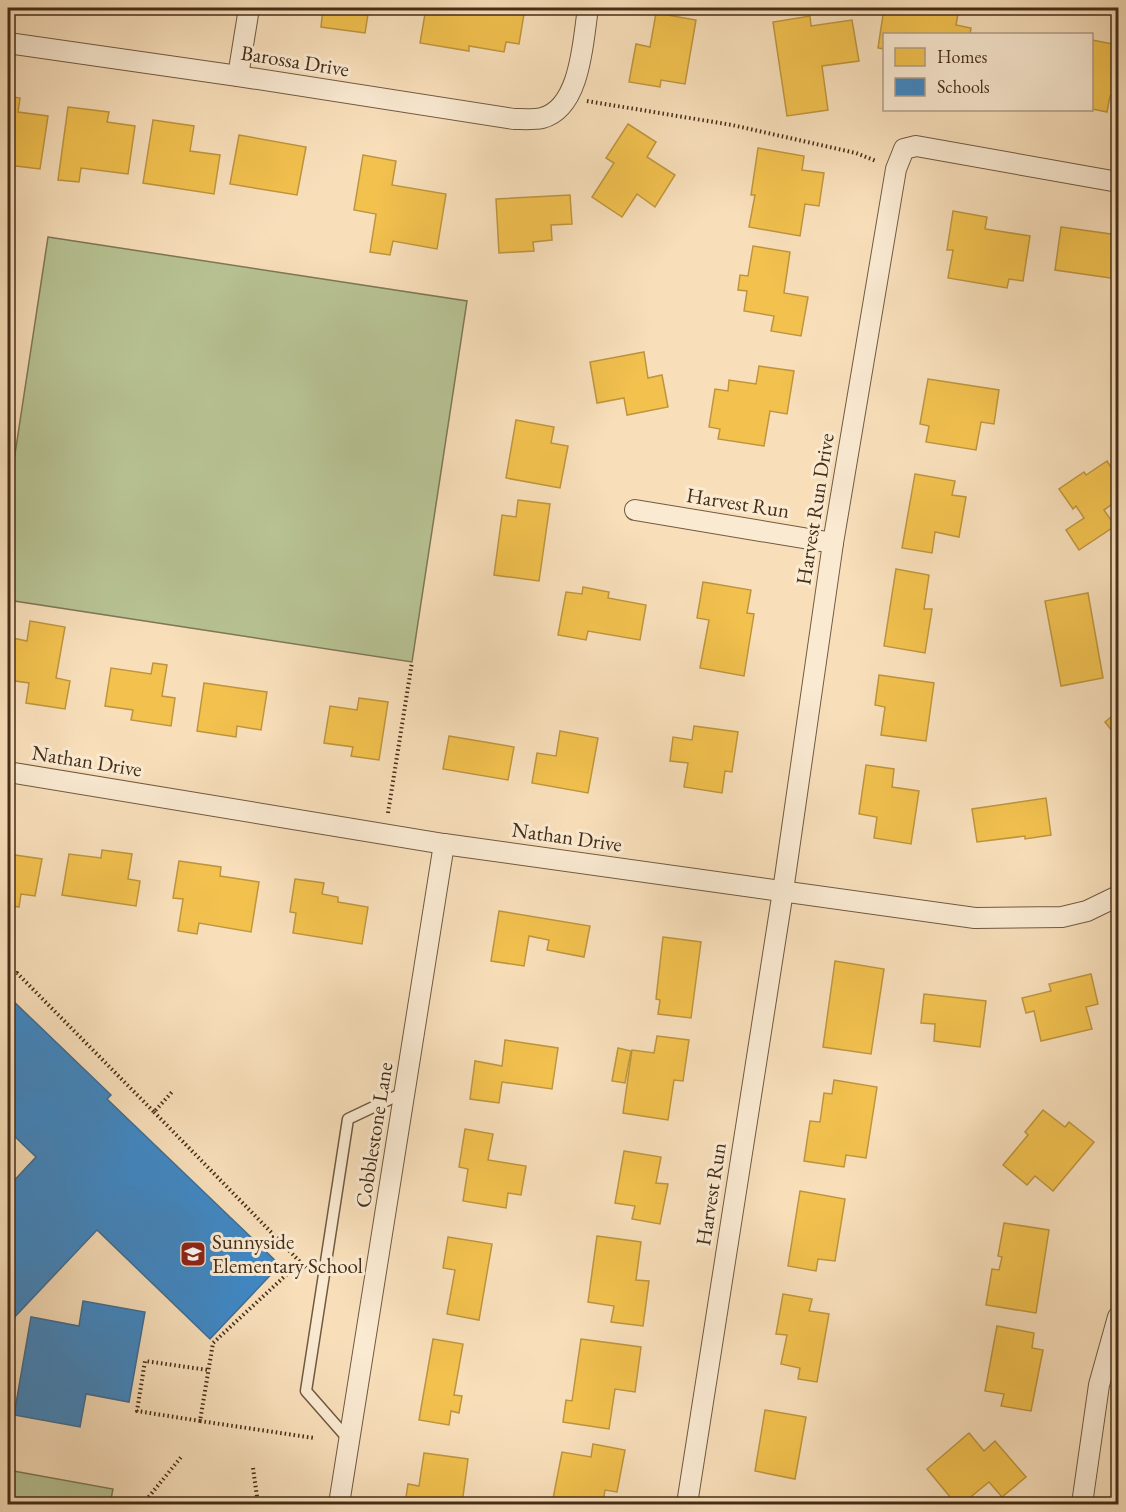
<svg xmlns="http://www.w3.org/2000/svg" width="1126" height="1512" viewBox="0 0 1126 1512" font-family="'EB Garamond',serif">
<rect width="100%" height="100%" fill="#f8dfba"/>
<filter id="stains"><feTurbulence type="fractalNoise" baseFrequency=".00333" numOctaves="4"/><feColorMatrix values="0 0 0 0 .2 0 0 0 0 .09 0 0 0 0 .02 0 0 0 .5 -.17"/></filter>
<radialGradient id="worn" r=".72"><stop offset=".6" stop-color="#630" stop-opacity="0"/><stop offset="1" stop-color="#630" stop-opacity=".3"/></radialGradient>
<g fill="#b8c394" stroke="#7e7856" stroke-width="1.5">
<polygon points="48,237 467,301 412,662 8,600 8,500"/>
<polygon points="8,1470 113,1489 110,1504 8,1504"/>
</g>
<g fill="#f2c14e" stroke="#be953e" stroke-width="1.5">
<polygon points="323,8 369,8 365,33 321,27"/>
<polygon points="426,8 457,11 458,8 525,8 519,44 506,42 504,52 469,46 469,51 420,43"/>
<polygon points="884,8 918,11 918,8 959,8 956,25 971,28 970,34 884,34 884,49 878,48"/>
<polygon points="656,13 696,20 685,84 661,80 660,87 629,82 636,44 650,47"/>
<polygon points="810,16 811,26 852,20 859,61 822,66 828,110 787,116 773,22"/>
<polygon points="1092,40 1118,45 1118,97 1110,96 1107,112 1092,109"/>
<polygon points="8,96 20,98 18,112 48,116 40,169 8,165"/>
<polygon points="68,107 109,112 107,122 135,126 128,174 81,168 79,182 58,180"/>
<polygon points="153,120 194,126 190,151 220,155 214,194 143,183"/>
<polygon points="628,124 656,142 647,157 675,175 655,207 637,194 622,217 592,197 614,163 606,158"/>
<polygon points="239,135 306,147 297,195 230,184"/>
<polygon points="758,148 804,156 802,170 824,173 819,206 805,204 800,236 749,227 755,195 751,195"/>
<polygon points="363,155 396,161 392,185 446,194 437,249 393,241 390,255 370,252 376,214 354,210"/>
<polygon points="570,195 572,224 551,225 552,240 533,242 534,251 499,253 496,199"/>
<polygon points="953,211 987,217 985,229 1030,236 1023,281 1009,279 1007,288 948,278 953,250 947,250"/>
<polygon points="1061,227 1118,235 1117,279 1055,270"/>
<polygon points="753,246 790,252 784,293 808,297 801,336 771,331 774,316 744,311 747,291 738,290 740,275 748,276"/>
<polygon points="644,352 648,378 662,375 668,407 627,415 624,398 597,403 590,362"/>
<polygon points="759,366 794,371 787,414 770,411 764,446 718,439 720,429 709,427 715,389 728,391 729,380 756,384"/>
<polygon points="928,379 999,390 994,424 981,422 976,450 926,442 929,426 920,424"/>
<polygon points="516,420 554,427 551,443 568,446 560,488 506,478"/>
<polygon points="1107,461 1118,478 1118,500 1104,510 1115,526 1079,550 1066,530 1084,518 1076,506 1073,509 1059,489 1084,472 1086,475"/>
<polygon points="915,474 955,481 952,495 966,497 959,537 935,532 932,553 902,548"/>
<polygon points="518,500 550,504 539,581 494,575 502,515 516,517"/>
<polygon points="896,569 929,575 924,609 932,609 925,653 884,646"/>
<polygon points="703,582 751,590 747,613 754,614 744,676 700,668 709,620 697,618"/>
<polygon points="583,587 609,592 608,598 646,605 640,640 588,631 586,640 558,635 566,592 582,594"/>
<polygon points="1088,593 1103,678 1061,686 1045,601"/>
<polygon points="30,621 65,627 56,678 70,681 65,709 26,703 29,683 8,680 8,637 27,641"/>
<polygon points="153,663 167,665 162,696 175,698 171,726 131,720 133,710 105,706 111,668 151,674"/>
<polygon points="879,675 934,683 926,741 881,735 885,707 875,705"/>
<polygon points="204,683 267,692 261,730 237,726 236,737 197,731"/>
<polygon points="359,698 388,702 379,760 351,756 353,747 324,743 330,706 357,710"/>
<polygon points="1118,711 1118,736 1117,737 1105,722"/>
<polygon points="694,726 738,732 732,772 725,771 722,793 684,787 688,763 670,761 673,737 692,740"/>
<polygon points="560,731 598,738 588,793 532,783 537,753 556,756"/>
<polygon points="449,736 514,747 508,780 443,769"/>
<polygon points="866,765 894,769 892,787 919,791 911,844 874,838 877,817 859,814"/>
<polygon points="1046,798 1051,835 1025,839 1025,836 977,842 972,809"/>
<polygon points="102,850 132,854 128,879 140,881 136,906 62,895 69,854 101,858"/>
<polygon points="8,854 42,859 35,896 21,894 19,907 8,905"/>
<polygon points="179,861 221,867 220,876 259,882 251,932 199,923 197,934 178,931 183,899 173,898"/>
<polygon points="295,879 324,883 322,894 338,897 338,902 368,907 362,944 293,933 296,913 290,912"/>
<polygon points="499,911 590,926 584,957 547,950 549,940 529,936 524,966 491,961"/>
<polygon points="663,937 701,942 691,1018 658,1014 660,1000 656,999"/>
<polygon points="835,961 884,969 871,1054 823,1047"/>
<polygon points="1091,974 1098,1004 1086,1007 1092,1029 1041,1041 1034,1011 1026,1013 1022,998 1051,991 1049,984"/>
<polygon points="924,994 986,1001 980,1047 934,1041 935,1024 921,1023"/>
<polygon points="657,1036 689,1040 683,1081 674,1080 668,1120 623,1113 632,1050 654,1053"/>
<polygon points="505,1040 558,1048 552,1089 502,1082 499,1103 470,1099 475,1061 502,1066"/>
<polygon points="618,1048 631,1051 625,1083 612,1081"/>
<polygon points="834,1080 877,1087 866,1158 846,1155 844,1167 804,1161 810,1121 820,1122 824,1093 832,1094"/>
<polygon points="1043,1110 1065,1127 1069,1122 1094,1142 1053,1191 1035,1176 1027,1185 1003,1165 1028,1135 1025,1132"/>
<polygon points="465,1129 493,1134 488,1160 526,1166 521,1195 508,1193 506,1208 463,1201 468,1169 459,1167"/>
<polygon points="624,1151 661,1157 656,1183 668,1184 660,1224 632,1219 635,1206 615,1203"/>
<polygon points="800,1191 845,1199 835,1261 818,1259 816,1271 788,1266"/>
<polygon points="1004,1223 1049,1230 1036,1313 986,1305 992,1269 999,1270 1002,1257 998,1256"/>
<polygon points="597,1236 641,1242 636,1280 649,1281 643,1326 611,1322 614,1306 588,1302"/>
<polygon points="448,1237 492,1244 479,1320 447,1314 455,1270 443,1268"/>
<polygon points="783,1294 812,1299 809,1311 829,1314 817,1382 798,1379 800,1368 781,1364 787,1335 776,1334"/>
<polygon points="997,1326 1034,1333 1032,1348 1043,1350 1031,1411 1001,1406 1004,1394 985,1391"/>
<polygon points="433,1339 463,1344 454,1395 462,1396 459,1413 451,1411 449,1425 419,1420"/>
<polygon points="581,1339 641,1347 635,1392 615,1389 609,1429 563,1422 566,1400 572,1401"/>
<polygon points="765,1410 806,1417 795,1479 755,1471"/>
<polygon points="969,1433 984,1451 995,1441 1026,1477 1002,1497 989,1482 962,1504 956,1504 927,1469"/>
<polygon points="593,1444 625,1450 617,1492 605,1490 603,1502 591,1500 590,1504 552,1504 562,1452 591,1457"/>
<polygon points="424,1453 468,1459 462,1504 405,1504 408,1484 419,1486"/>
</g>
<g fill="#3f88c5" stroke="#406d91" stroke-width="1.5">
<polygon points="8,996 111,1095 107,1099 280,1265 210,1339 97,1230 8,1324 8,1187 36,1157 8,1130"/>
<polygon points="83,1301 145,1312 129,1402 86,1394 80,1427 14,1415 31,1317 79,1326"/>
</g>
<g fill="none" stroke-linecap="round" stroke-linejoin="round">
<g stroke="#715a40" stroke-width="13">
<polyline id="service" points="349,1440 306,1391 348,1119 405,1092"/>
</g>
<g stroke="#715a40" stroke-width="22">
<g id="minor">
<path d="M8,43L238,76L514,119C522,119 533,120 542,118C581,108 583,40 588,8"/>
<polyline points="238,76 249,8"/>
<polyline points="635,510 833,543"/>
<polyline points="8,772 444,844 975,918 1062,917 1087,911 1118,896"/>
<polyline points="339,1504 444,844"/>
<polyline points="687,1504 783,891 833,543 896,169 904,149 916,146 1118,182"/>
<polyline points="1082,1504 1099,1385 1118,1317"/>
</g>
</g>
<g stroke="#442d17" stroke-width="4" stroke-dasharray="1.5 3" stroke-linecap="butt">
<polyline points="587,101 732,125 856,153 876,161"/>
<polyline points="388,813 412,662"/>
<polyline points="8,976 17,973 154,1112 172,1092"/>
<polyline points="154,1112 308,1270"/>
<polyline points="300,1262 213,1343 200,1421 314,1438"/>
<polyline points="8,1350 12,1350"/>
<polyline points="200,1421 137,1411 145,1361 208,1370"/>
<polyline points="253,1468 258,1504"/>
<polyline points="143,1504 182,1456"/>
</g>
<use href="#service" stroke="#faead2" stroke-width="10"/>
<use href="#minor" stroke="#faead2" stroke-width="20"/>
</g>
<defs>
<g id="school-square" transform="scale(1.35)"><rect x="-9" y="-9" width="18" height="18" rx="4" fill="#8f2418" stroke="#faead2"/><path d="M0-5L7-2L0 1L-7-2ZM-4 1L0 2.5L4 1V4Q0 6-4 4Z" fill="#fff"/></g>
</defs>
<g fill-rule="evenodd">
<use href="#school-square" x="193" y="1254"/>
</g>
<g text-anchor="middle" stroke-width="6" stroke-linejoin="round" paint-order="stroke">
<g font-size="21" fill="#442d17" stroke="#faead2">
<text transform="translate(295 61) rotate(9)" y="7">Barossa Drive</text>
<text transform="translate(738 503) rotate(9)" y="7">Harvest Run</text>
<text transform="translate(815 509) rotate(-81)" y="7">Harvest Run Drive</text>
<text transform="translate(87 761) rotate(9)" y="7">Nathan Drive</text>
<text transform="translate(567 837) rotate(8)" y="7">Nathan Drive</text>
<text transform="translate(374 1135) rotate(-81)" y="7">Cobblestone Lane</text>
<text transform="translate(711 1194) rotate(-81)" y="7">Harvest Run</text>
</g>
<g font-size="21" fill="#442d17" stroke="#faead2" text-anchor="start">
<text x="212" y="1249">Sunnyside<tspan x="212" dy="24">Elementary School</tspan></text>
</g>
</g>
<rect width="1126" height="1512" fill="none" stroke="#f8dfba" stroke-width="30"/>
<rect x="9" y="9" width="1108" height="1494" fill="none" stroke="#442d17" stroke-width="3"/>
<rect x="15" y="15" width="1096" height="1482" fill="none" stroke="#442d17" stroke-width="1.5"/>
<rect x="883" y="33" width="210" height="78" fill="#faead2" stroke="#b19e87" stroke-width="1.5"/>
<rect x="895" y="48" width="30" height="18" fill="#f2c14e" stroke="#b19e87" stroke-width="1.5"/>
<text x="937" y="63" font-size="18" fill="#442d17">Homes</text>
<rect x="895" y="78" width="30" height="18" fill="#3f88c5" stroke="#b19e87" stroke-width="1.5"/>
<text x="937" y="93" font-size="18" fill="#442d17">Schools</text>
<rect width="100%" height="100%" filter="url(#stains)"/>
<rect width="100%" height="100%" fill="url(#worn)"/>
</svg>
